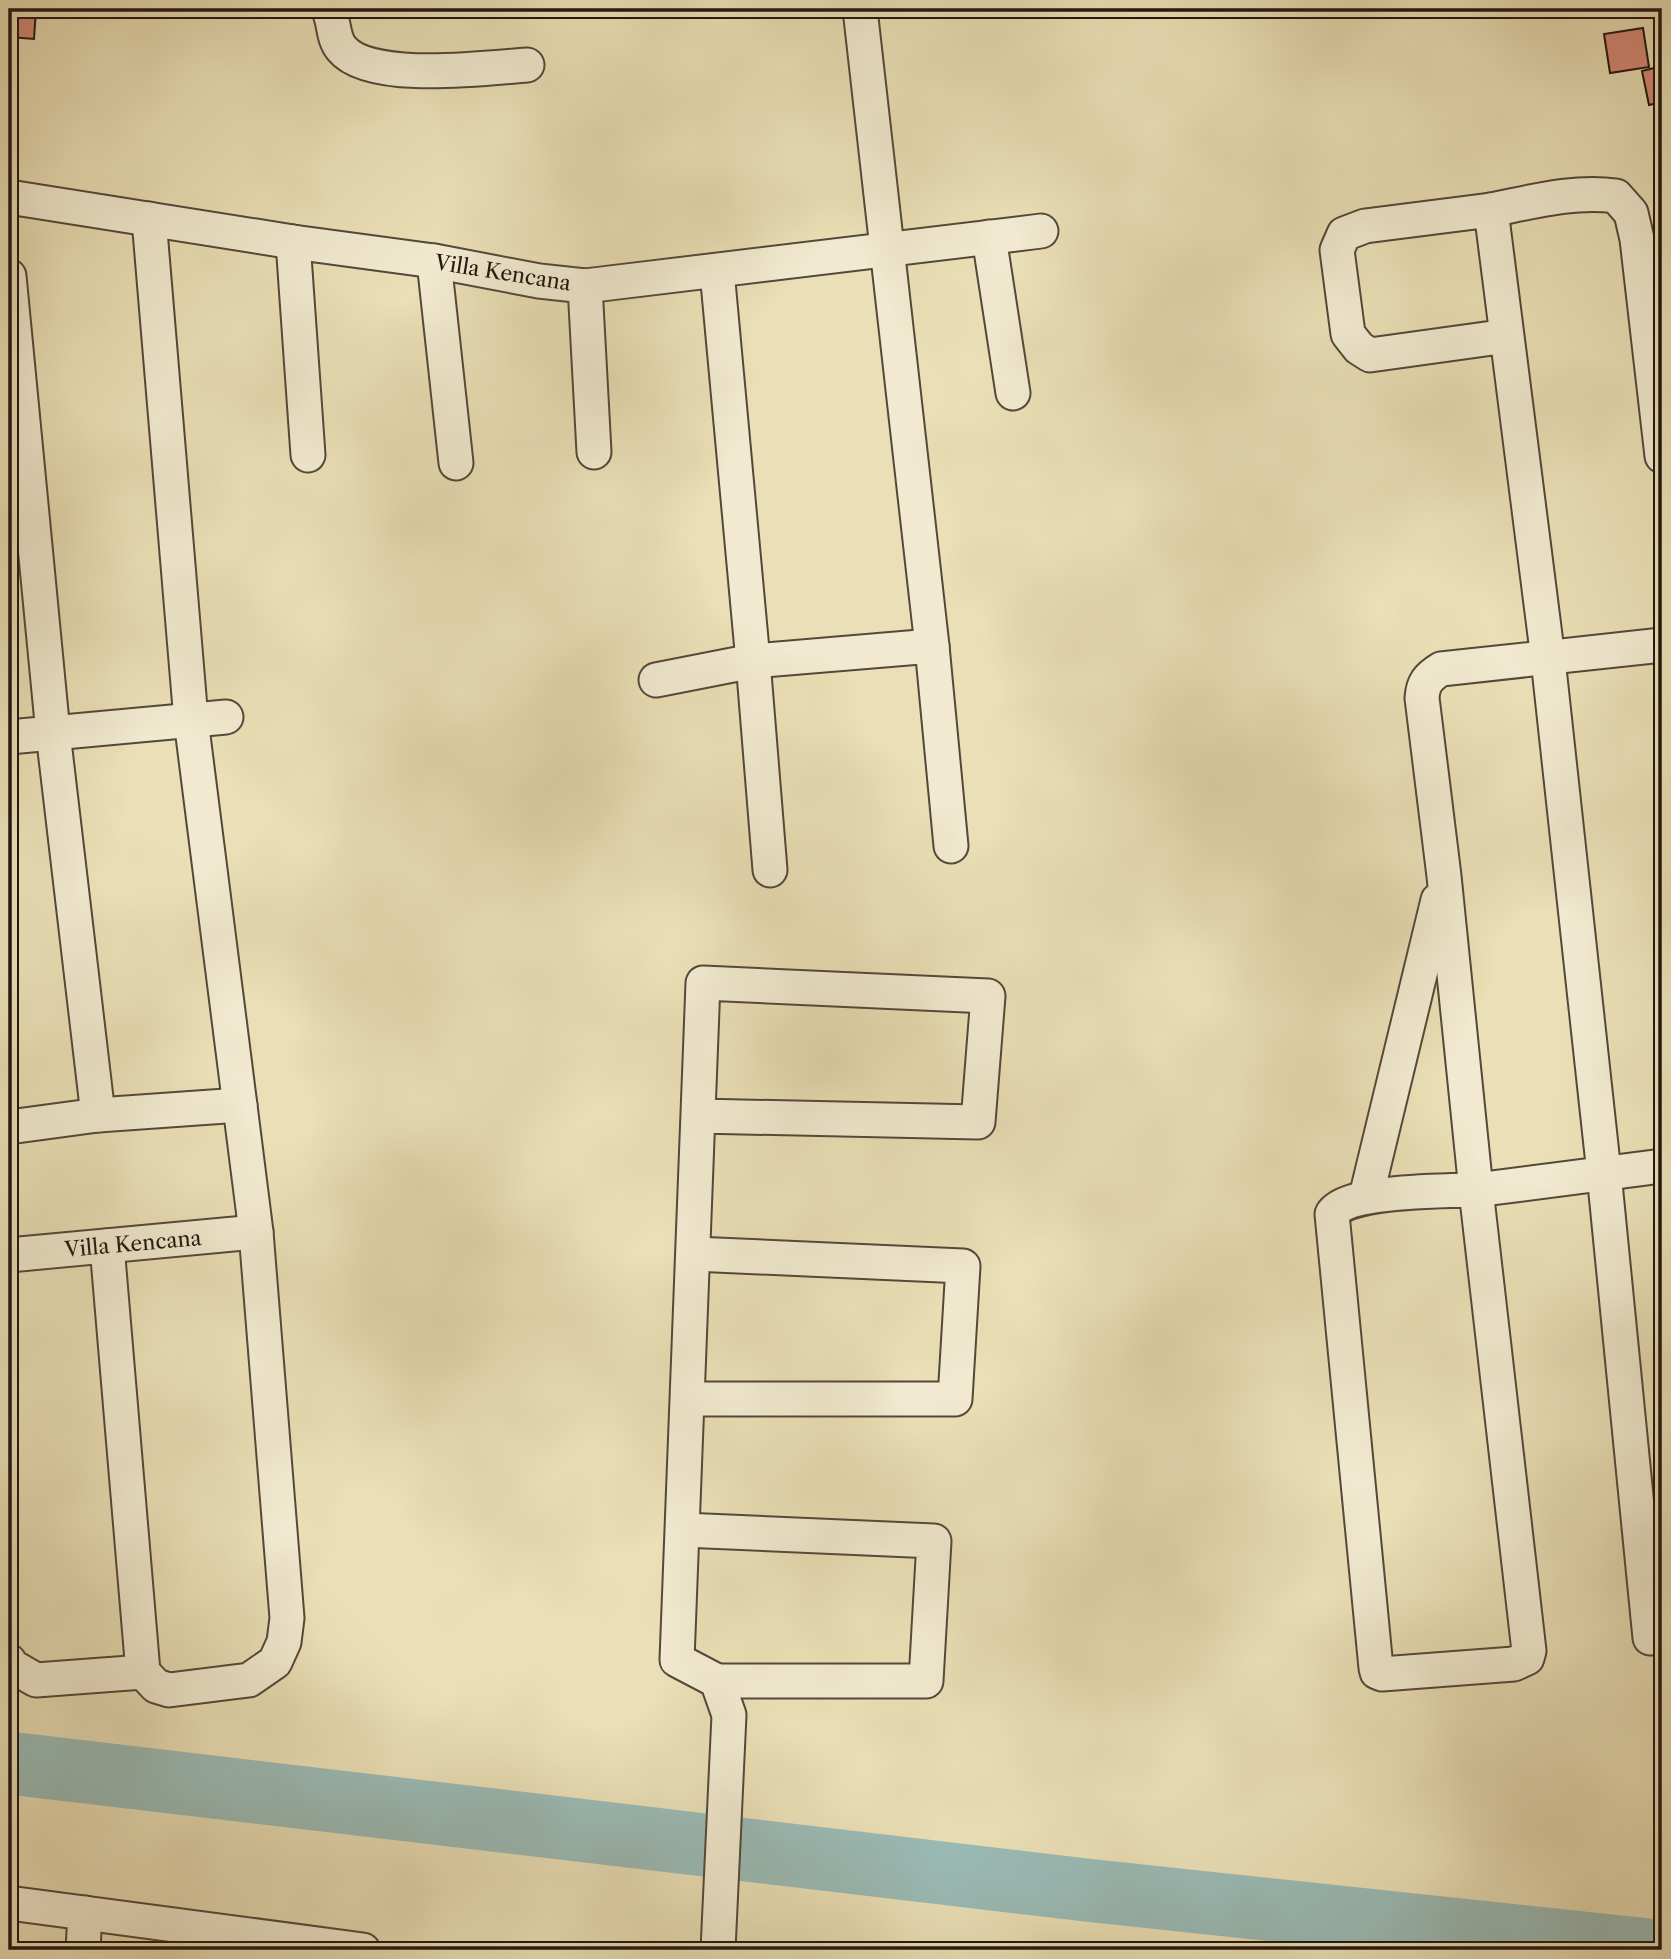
<svg xmlns="http://www.w3.org/2000/svg" width="1671" height="1959" viewBox="0 0 1671 1959" font-family="'Libre Caslon Text',serif">
<rect width="100%" height="100%" fill="#eadfb6"/>
<filter id="stains"><feTurbulence type="fractalNoise" baseFrequency=".00286" numOctaves="4"/><feColorMatrix values="0 0 0 0 .2 0 0 0 0 .09 0 0 0 0 .02 0 0 0 .5 -.17"/></filter>
<radialGradient id="worn" r=".72"><stop offset=".6" stop-color="#630" stop-opacity="0"/><stop offset="1" stop-color="#630" stop-opacity=".3"/></radialGradient>
<g fill="none" stroke-linecap="round" stroke-linejoin="round">
<polyline stroke="#9abbb6" stroke-width="63" points="9,1763 1095,1891 1649,1950"/>
</g>
<g fill="#d58978" stroke="#221611" stroke-width="2">
<polygon points="9,9 36,9 34,39 9,37"/>
<polygon points="1643,28 1649,67 1610,73 1604,34"/>
<polygon points="1662,66 1662,102 1649,105 1642,71"/>
</g>
<g fill="none" stroke-linecap="round" stroke-linejoin="round">
<g stroke="#54483a" stroke-width="37">
<g id="minor">
<path d="M328,9C335,21 332,38 342,49C370,83 485,68 527,65"/>
<polyline points="860,9 932,646 951,846"/>
<polyline points="9,197 293,242 434,261 539,281 585,286 1041,231"/>
<path d="M1491,210C1531,202 1575,190 1616,196L1631,213L1637,239L1662,456"/>
<polyline points="989,237 1013,393"/>
<polyline points="293,242 308,455"/>
<polyline points="434,261 456,463"/>
<polyline points="717,271 753,661 770,870"/>
<polyline points="9,276 53,733 98,1115"/>
<polyline points="585,286 594,452"/>
<polyline points="1507,336 1370,355 1359,348 1348,334 1337,250 1344,234 1365,226 1491,210 1548,659 1604,1173 1650,1638"/>
<path d="M1662,645L1441,669C1428,677 1423,683 1422,698L1444,876L1476,1190L1662,1166"/>
<polyline points="656,680 753,661 932,646"/>
<polyline points="9,737 226,717"/>
<polyline points="699,1116 978,1122 988,996 703,983 677,1660 717,1681 729,1715 718,1950"/>
<polyline points="9,1127 98,1115 240,1105"/>
<path d="M1476,1190L1529,1651L1527,1658L1514,1664L1382,1674L1377,1672L1376,1668L1332,1214C1347,1190 1447,1191 1476,1190Z"/>
<polyline points="1366,1197 1438,900"/>
<polyline points="107,1246 143,1672 156,1686 169,1690 249,1680 275,1662 284,1642 287,1618 256,1232 191,720 149,219"/>
<polyline points="9,1255 256,1232"/>
<polyline points="688,1399 955,1399 963,1266 694,1254"/>
<polyline points="683,1530 934,1541 926,1681 717,1681"/>
<polyline points="9,1661 10,1665 36,1680 143,1672"/>
<polyline points="9,1903 363,1950"/>
<polyline points="83,1950 85,1913"/>
</g>
</g>
<use href="#minor" stroke="#f1ead0" stroke-width="33"/>
</g>
<g text-anchor="middle" stroke-width="7" stroke-linejoin="round" paint-order="stroke">
<g font-size="21" fill="#221611" stroke="#f1ead0">
<text transform="translate(503 273) rotate(9)" y="7">Villa Kencana</text>
<text transform="translate(133 1244) rotate(-5)" y="7">Villa Kencana</text>
</g>
</g>
<rect width="1671" height="1959" fill="none" stroke="#eadfb6" stroke-width="35"/>
<rect x="10" y="10" width="1650" height="1938" fill="none" stroke="#221611" stroke-width="3.5"/>
<rect x="18" y="18" width="1636" height="1924" fill="none" stroke="#221611" stroke-width="2"/>
<rect width="100%" height="100%" filter="url(#stains)"/>
<rect width="100%" height="100%" fill="url(#worn)"/>
</svg>
